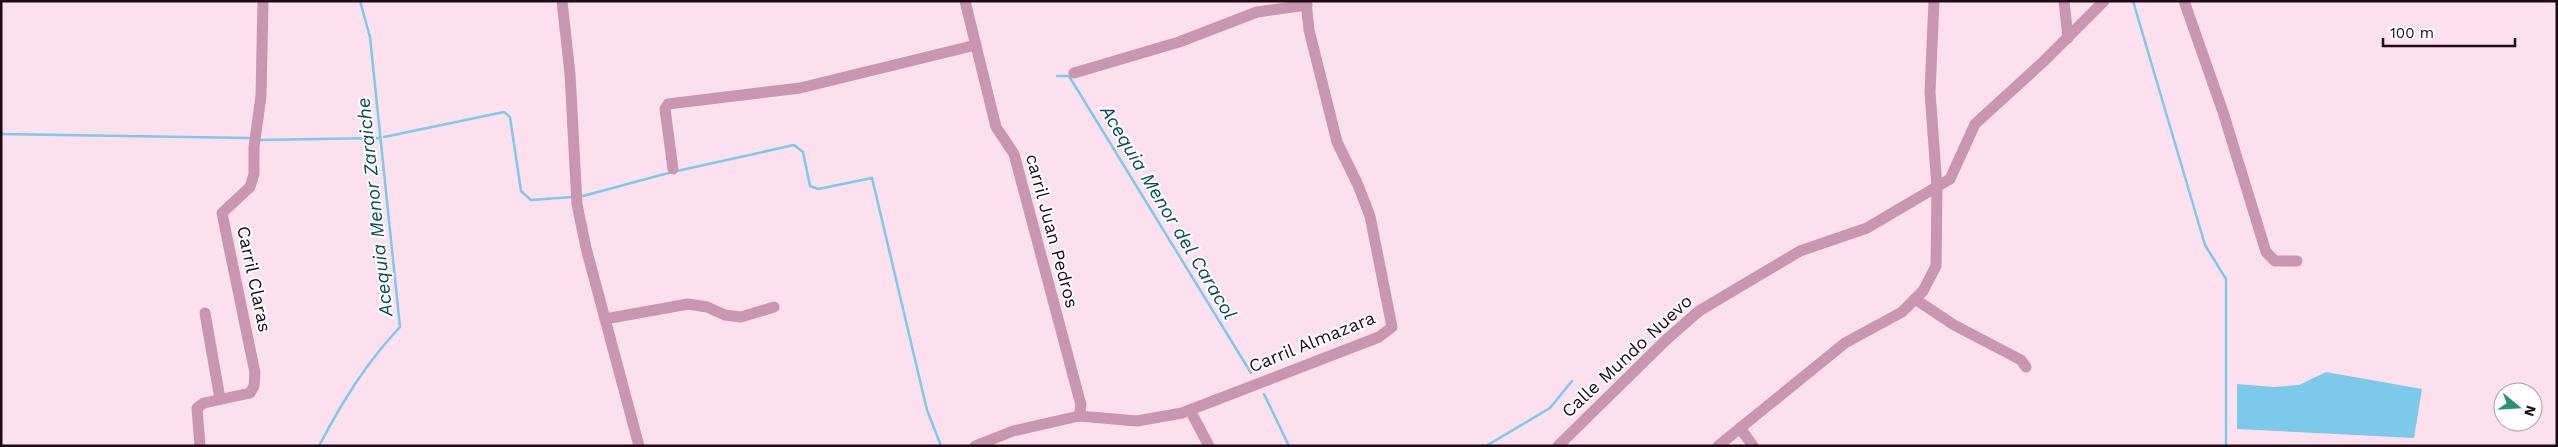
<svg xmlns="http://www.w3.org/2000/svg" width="2558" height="447" viewBox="0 0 2558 447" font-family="'Work Sans',sans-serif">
<rect width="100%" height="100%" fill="#fce0ed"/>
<polygon fill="#7cc9eb" points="2326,372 2422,389 2414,438 2237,429 2237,384 2274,387 2299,385"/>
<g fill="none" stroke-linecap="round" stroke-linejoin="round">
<g stroke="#7cc9eb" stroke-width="2.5">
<polyline points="2133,1 2205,245 2226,279 2226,446"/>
<polyline points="1057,76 1069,76 1251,373"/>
<polyline points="1,134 249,138"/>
<polyline points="384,137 504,112 510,117 521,191 531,200 572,197"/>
<polyline points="258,140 379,138"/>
<polyline points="677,171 794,145 803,152 810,186 818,189 872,178 927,410 941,446"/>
<polyline points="583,196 672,172"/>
<polyline points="1264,394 1289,446"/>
<path d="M319,446C342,402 366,363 400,327L370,37L360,1"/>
<polyline points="1486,446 1550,408 1572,381"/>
</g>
<g stroke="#c896af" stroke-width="11">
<polyline points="562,1 570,74 577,204 586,248 639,446"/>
<polyline points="965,1 996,127 1014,154 1081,405 1079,416"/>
<polyline points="2064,1 2068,38"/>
<polyline points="2184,1 2223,112 2266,252 2275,261 2297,261"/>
<polyline points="1074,73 1179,42 1257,12 1307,5"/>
<polyline points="673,169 665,109 668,104 800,88 976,45"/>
<polyline points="1915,299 1954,325 2021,360 2026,367"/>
<polyline points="205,313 220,399"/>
<polyline points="605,319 688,304 707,307 725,315 741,317 774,307"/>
<polyline points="1190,410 1209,446"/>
<polyline points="1740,428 1753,446"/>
<polyline points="200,446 197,408 204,403 250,393 254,386 255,373 222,213 250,187 254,174 254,147 261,96 263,1"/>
<polyline points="975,446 1013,431 1079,416 1137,421 1182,413 1379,337 1392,327 1370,216 1358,185 1337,142 1309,30 1306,1"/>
<polyline points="1558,446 1667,339 1699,311 1800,251 1867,228 1950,179 1975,124 2043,62 2104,1"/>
<polyline points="1718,446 1845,343 1902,312 1923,291 1936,266 1937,188 1930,92 1934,1"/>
</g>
</g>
<g text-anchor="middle" stroke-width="4" stroke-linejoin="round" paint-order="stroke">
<g font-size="18" fill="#1f0915" stroke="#fff">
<text transform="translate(1052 231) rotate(75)" y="6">carril Juan Pedros</text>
<text transform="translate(254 279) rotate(78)" y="6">Carril Claras</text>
<text transform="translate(1312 342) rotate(-22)" y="6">Carril Almazara</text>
<text transform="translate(1627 356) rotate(-43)" y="6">Calle Mundo Nuevo</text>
</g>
<g font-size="19" font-style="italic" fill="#084b63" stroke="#fff">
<text transform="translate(374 207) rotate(-96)" y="7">Acequia Menor Zaraiche</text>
<text transform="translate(1169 212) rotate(59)" y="7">Acequia Menor del Caracol</text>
</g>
</g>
<rect width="2558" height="447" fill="none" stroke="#1f0915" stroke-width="5"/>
<g transform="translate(2518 407) rotate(108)"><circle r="24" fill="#ffffff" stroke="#a59da1"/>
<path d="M0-4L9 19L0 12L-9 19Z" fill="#279272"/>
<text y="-8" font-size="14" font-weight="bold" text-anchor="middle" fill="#1f0915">N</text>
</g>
<path d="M2383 38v8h132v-8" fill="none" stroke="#1f0915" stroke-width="2.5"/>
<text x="2390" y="38" font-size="15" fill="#1f0915" stroke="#ffffff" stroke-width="4" paint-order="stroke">100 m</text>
</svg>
